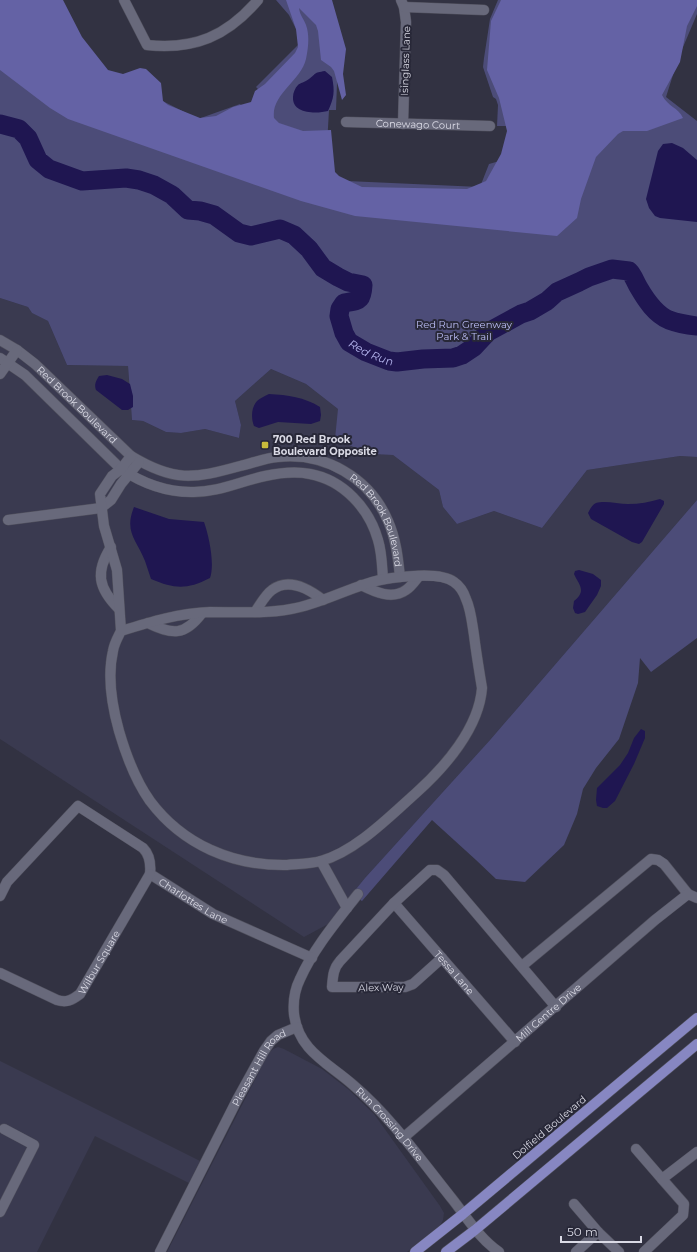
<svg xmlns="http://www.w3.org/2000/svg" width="697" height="1252" viewBox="0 0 697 1252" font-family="Montserrat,sans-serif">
<rect width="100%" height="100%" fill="#323242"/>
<g fill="#3a3a50">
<polygon points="0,298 28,307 32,313 48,321 67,365 128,366 132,420 143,421 166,432 181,433 205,429 239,438 241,425 235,401 271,369 306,384 338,409 370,454 393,455 439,490 443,507 457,524 494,511 542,528 587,470 680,456 697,457 697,500 490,740 365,878 330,923 304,937 0,739"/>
<polygon points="278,1047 284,1049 322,1069 348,1089 374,1114 440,1206 444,1213 443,1220 440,1226 407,1252 167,1252 268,1054 273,1049"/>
<polygon points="0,1061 200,1161 189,1183 95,1136 37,1252 0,1252"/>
</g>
<g fill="#4c4c78">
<polygon points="0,0 96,67 198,119 240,104 254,120 271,103 256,87 302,41 289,15 276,0 326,0 339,30 336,110 329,110 325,180 480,187 489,164 503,160 506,148 508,126 497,126 498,105 496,99 493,97 483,67 484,58 490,19 498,0 697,0 697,14 678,59 666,97 697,121 697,457 680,456 587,470 542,528 494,511 457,524 443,507 439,490 393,455 370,454 335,439 338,409 306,384 271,369 235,401 241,425 239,438 205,429 181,433 166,432 143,421 132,420 128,366 67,365 48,321 32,313 28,307 0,298"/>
<polygon points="697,500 697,638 651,672 640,658 638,683 619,739 596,768 583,789 577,814 564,845 525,882 496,879 476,860 432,820 362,901 352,894 365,878 490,740"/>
</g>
<path fill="#6462a5" d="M0,0H63L82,37L108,70L123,74L140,68L146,69L161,83L163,101L168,105L200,118L216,116L233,107L251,102L255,91L265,84L295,53L298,47L296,29L286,0H332L346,49L343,74L346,95L342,100L334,71L331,67L321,60L318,31L316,25L299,8C300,16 304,19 306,25C310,36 308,49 306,59C301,81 271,94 274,118L279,123L303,131L331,130L335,172L339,176L362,187L467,189L486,181L501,154L507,131L499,98L487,70L491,21L501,0H697V6L687,26L680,62L662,95C668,107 678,107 683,118L647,131H623L618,134L596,157L581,199L577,218L557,236L355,216L301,201L68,119L50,108L0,70Z"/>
<g fill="#1f1651">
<path d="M325,71L332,77C335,92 334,98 328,111C316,114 292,114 293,97C293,93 295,88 298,85C300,83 305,82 309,79C317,73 313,73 325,71Z"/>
<polygon points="672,143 683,148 697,160 697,222 660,218 655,216 649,208 646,199 658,151 663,144"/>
<path d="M107,375L122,379L130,384L133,396V407L128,410H122L96,390C94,384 96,381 99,376Z"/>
<path d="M269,394C288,395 304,397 320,407L321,415L320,421L311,424L278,422L259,428L254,426C251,418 251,408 257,401C260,398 265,396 269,394Z"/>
<path d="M660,499L664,501V504L642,542L639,544L632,542L591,519L588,513C590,509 592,505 596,503C605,500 618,504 628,504C639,504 650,502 660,499Z"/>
<path d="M134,507L169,519L204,522C209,536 215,564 210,578C186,590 175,589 151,579C149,573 147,567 145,561C136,539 124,532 134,507Z"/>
<path d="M579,570L593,574L601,580V586L597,595L585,612L578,614L575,613L573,608L574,601C587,591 579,585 574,574L575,571Z"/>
<polygon points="641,729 645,731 645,738 634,764 615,801 607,808 603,808 597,806 596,800 597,788 620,765 628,753 634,738"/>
</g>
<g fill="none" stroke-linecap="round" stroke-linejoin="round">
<path stroke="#1f1651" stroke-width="19" id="s1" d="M0,124L19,129L28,138L38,160L49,169L82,181L126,178L139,180L154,185L172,195L188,210L200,211L214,215L239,233L251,236L280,229L294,235L309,249L323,268L338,277L348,282L363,285C362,303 358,300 344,303L340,309L339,316L344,333L349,342L366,352L389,361L397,362L423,359L453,358L462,355L474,347L488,332L521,314L530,311L547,301L557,292L579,282L589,277L612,269L629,271C634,276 635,282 639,288C646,300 655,314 669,320C677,323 688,325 697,326"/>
<g stroke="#50505d" stroke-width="11">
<g id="minor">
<path d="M124,0L147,45C195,50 227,36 258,0"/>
<polyline points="401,0 404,7 406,22 403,124"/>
<polyline points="404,7 484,10"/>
<path id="s2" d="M346,122L490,126"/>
<path id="s3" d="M0,340L17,350L35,364L131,456C174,482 193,479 240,466C253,463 265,458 278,457C325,452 370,478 388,521C396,539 398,558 400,577"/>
<path d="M0,358L25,375L121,469C142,483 165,492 191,492C217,493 241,481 265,476C279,473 295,471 310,474C343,480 369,508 378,540C382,553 382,566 383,579"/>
<polyline points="0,374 17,350"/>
<polyline points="8,520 101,508 111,500 121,484 139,462"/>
<path d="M111,547C95,572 98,588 119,609"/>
<path d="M361,585C375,592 392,600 406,590C411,587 415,581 419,576"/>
<path d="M255,612C260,605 265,595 272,590C289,577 309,589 323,600"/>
<path d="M148,623C172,635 185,636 202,613"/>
<path d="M121,631C118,637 114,644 113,651C107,677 112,706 119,731C126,755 135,780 150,801C183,845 233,866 287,865C298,864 310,864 321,861C356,851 389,817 416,793C445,767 479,728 482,688C479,670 476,652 474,635C472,623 471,610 466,599C464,593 460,586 454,582C441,572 408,576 392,578C357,582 326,603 291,609C264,614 237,612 210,612C179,613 150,622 121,631L117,570L104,526L100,494L112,476L121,469L131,456"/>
<polyline points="321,861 347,908"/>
<path id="s4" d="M358,894C337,921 314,948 300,979C295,989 293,1003 294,1014C298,1050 328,1063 352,1084C391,1117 421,1160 453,1200C467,1218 480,1239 499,1252"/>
<path id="s5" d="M0,896L7,882L78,806L143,848C150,855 151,864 150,874L213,914L312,958"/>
<path id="s6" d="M394,903L515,1042"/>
<path d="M442,958L413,984L405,987H332C333,976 333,969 340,961L394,903L430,870H437L444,875L556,1007"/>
<polyline points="522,966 651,859 658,860 664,864 688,894"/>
<path id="s7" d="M0,973L57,1000C67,1003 72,1000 80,994L150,874"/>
<path id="s8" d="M403,1138L655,920L688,894L697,898"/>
<polyline points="636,1149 662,1179"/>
<polyline points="574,1204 598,1232"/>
<polyline points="0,1212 34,1145 4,1129"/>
<path id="s9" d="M160,1252L237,1100L264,1051L271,1041L278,1035L297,1027"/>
<polyline points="576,1252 598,1232 619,1252"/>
<polyline points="644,1252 683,1215 684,1204 662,1179 697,1152"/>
</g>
</g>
<g stroke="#50505d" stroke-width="11">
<g id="major">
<polyline points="415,1252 463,1214 697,1018"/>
<polyline points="446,1252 475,1230 697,1044"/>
</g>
</g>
<use href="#minor" stroke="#68697b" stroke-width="10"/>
<use href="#major" stroke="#8787c2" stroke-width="10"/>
</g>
<rect fill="#c8bb3b" stroke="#282838" stroke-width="1.5" x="261" y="441" width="8" height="8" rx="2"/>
<g text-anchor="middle" stroke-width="4" stroke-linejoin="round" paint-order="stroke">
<g font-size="10" fill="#dadae5" stroke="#282838">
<text transform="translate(405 61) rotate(-88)" y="4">Isinglass Lane</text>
<text dy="4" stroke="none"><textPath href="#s2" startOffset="72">Conewago Court</textPath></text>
<text dy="4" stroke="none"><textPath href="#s3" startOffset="101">Red Brook Boulevard</textPath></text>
<text dy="4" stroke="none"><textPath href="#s3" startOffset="459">Red Brook Boulevard</textPath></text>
<text dy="4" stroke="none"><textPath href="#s5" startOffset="276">Charlottes Lane</textPath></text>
<text dy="4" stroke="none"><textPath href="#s7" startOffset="125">Wilbur Square</textPath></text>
<text dy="4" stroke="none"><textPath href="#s6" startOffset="92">Tessa Lane</textPath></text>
<text transform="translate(381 987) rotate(-1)" y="4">Alex Way</text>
<text dy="4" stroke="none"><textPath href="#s8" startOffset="192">Mill Centre Drive</textPath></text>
<text dy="4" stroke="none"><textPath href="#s9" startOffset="210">Pleasant Hill Road</textPath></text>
<text dy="4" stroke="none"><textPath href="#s4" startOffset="288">Run Crossing Drive</textPath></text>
<text transform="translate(549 1127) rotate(-40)" y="4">Dolfield Boulevard</text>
</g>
<g font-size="10" fill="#bcbef6" stroke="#282838">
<text x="464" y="328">Red Run Greenway<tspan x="464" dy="12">Park &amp; Trail</tspan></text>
</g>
<g font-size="10" font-weight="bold" fill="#dadae5" stroke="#282838" text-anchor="start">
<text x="273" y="443">700 Red Brook<tspan x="273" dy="12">Boulevard Opposite</tspan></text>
</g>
<g font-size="11" font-style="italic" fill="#babbf4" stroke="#282838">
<text dy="4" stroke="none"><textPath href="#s1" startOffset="522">Red Run</textPath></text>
</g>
</g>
<path d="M561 1236v6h80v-6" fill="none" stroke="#dadae5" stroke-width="2"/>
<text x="567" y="1236" font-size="12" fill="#dadae5" stroke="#282838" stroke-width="3" paint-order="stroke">50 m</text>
</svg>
